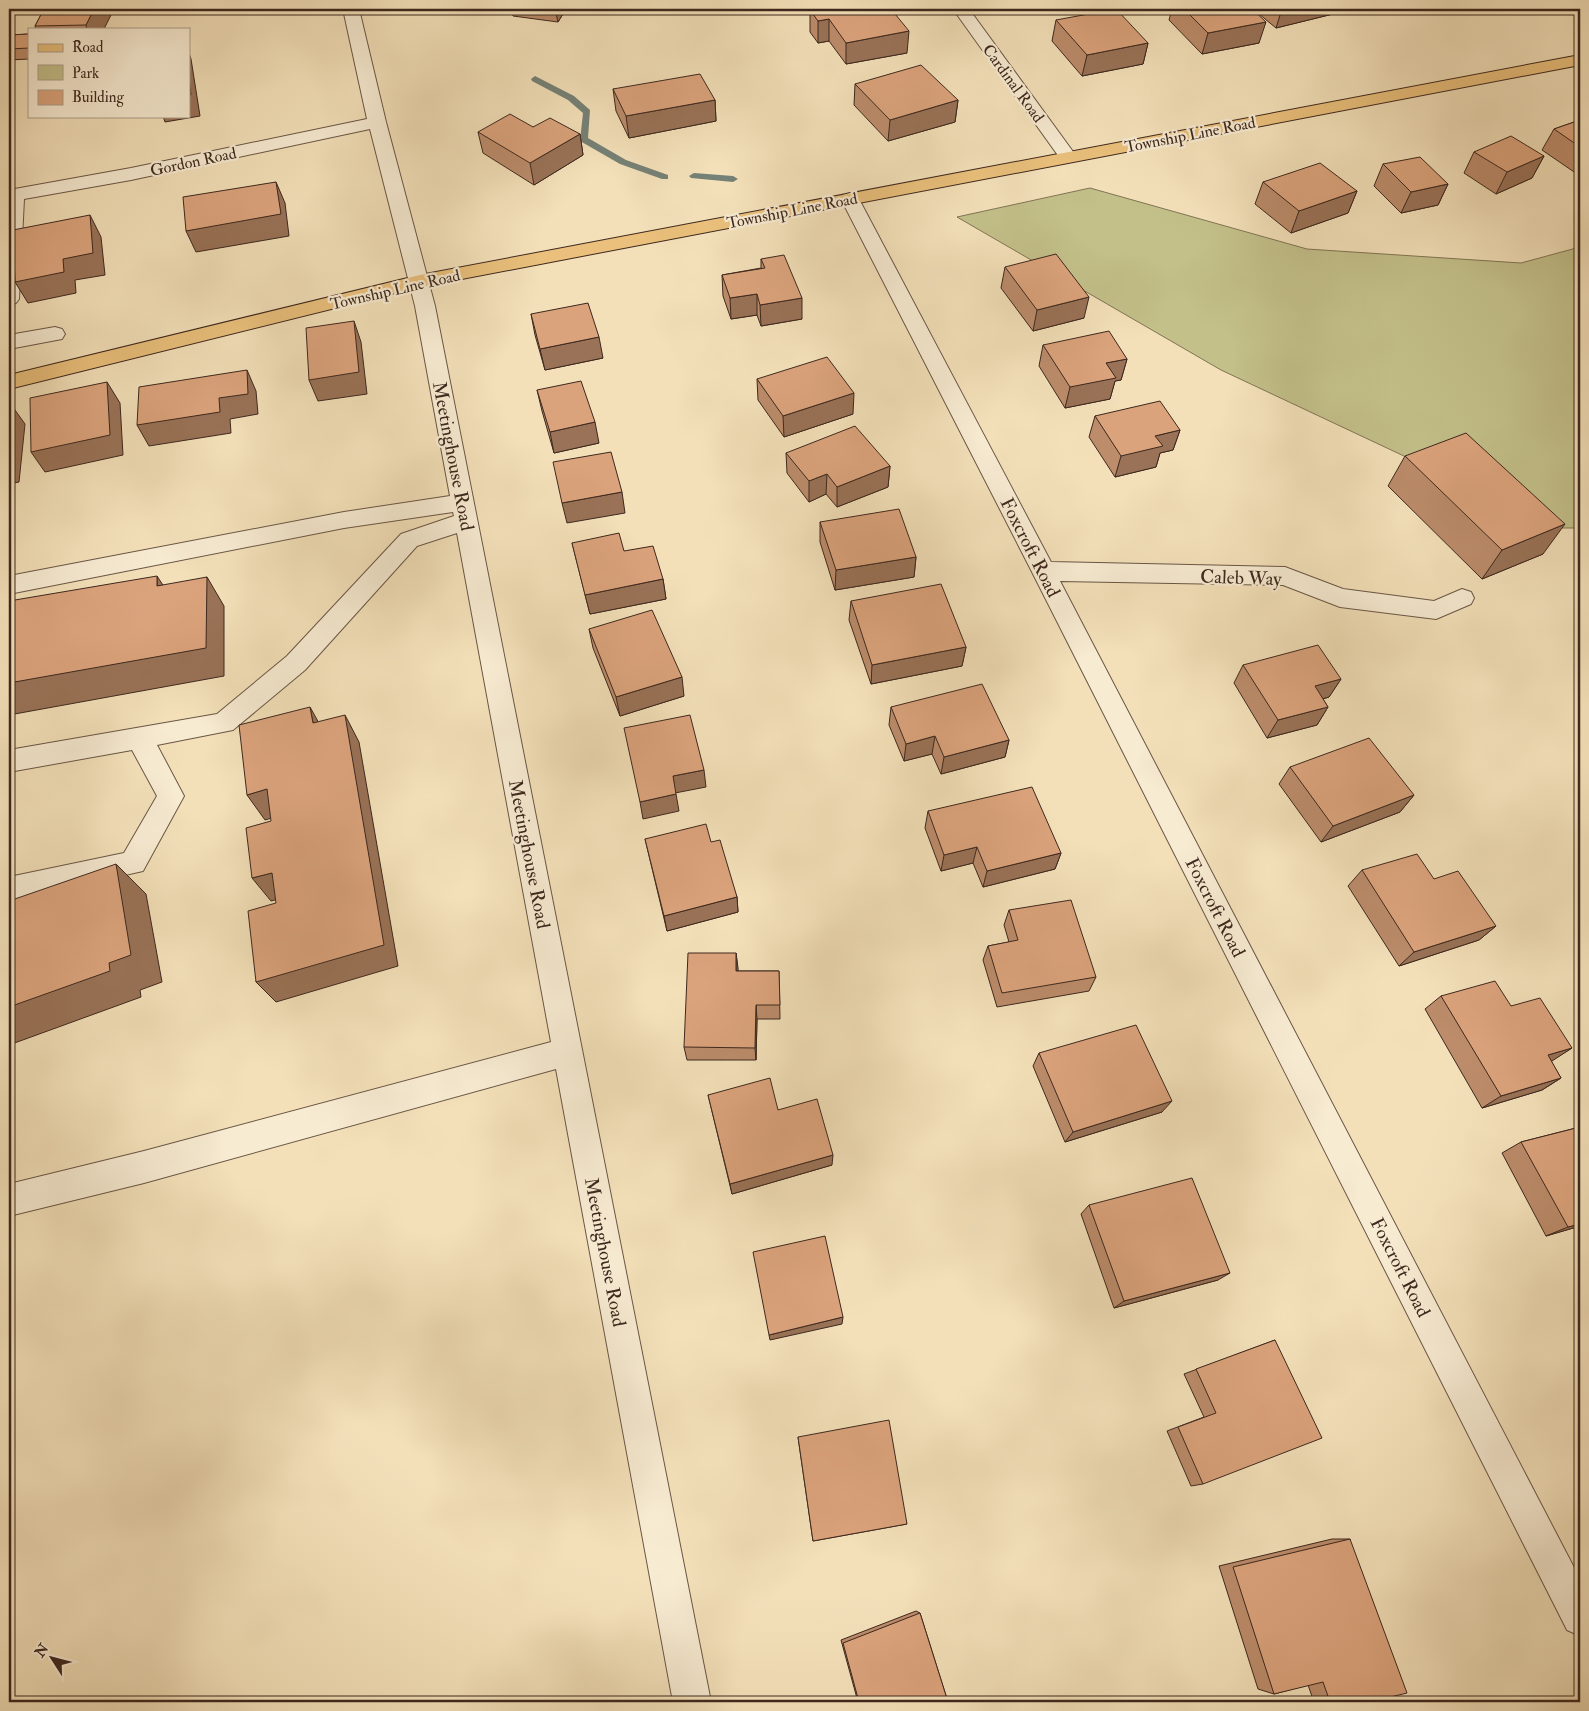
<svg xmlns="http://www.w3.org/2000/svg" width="1589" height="1711" viewBox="0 0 1589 1711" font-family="'IM FELL Double Pica',serif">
<rect width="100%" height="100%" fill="#f3e0b9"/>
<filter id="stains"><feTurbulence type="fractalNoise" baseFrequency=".004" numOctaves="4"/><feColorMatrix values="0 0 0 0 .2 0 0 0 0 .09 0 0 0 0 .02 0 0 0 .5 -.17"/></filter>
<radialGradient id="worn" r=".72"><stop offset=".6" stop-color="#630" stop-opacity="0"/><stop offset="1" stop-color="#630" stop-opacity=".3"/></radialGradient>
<polygon fill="#c3c08a" stroke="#807454" points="1090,188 1307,249 1521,263 1580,247 1580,528 1557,528 1221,370 957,217"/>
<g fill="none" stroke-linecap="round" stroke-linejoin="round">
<g fill="#758176" fill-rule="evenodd">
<polygon points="535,76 574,96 590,110 588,138 626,160 668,175 668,179 662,179 620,164 580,141 583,113 568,100 532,81 531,79"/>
<polygon points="694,173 733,176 738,179 733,182 691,178 689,176"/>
</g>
<g stroke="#6a5645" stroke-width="2">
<g id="minor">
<polygon points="343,9 359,9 386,122 435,306 711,1702 673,1702 556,1069 144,1183 9,1216 9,1184 144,1151 551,1042 457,533 417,546 305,670 233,730 157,745 184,796 143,871 9,901 9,877 124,853 157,796 132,750 9,772 9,750 217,714 287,656 401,534 454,516 453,512 344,528 9,594 9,576 344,512 450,496 415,306 370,129 131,180 24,199 19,299 16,303 9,305 9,190 131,168 367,119"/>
<polygon points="953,9 969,9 1074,153 1077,157 1074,161 1062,161"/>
<polygon points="850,193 857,195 859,199 1051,562 1285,567 1343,589 1434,601 1462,589 1471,592 1474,598 1471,604 1436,619 1340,607 1283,585 1060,581 1580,1579 1580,1636 1567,1630 1031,570 841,199 843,195"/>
<polygon points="55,327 62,329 65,334 62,339 9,349 9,335"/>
</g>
</g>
<g stroke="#3d281e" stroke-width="2">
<polygon id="major" points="1580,55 1580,65 420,287 9,389 9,375 420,275"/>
</g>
<use href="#minor" fill="#f7ebd2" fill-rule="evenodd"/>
<use href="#major" fill="#eac07c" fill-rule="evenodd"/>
</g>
<g fill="#bc8c6b" stroke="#3d281e">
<polygon points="44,9 104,29 36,29 35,26"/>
<polygon points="512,9 566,9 558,22 513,16"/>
<polygon points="1172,9 1252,9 1259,43 1202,54 1169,20"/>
<polygon points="1253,9 1342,9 1341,12 1276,28"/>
<polygon points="1377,9 1402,9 1384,14"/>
<polygon points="810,10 907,53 846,64 829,41 818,43 810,32"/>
<polygon points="1056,20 1148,43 1143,64 1082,76 1052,41"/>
<polygon points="29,34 29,59 9,60 9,35"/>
<polygon points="855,84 958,100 955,122 888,141 854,105"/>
<polygon points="613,89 715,100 716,121 629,138 616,111"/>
<polygon points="1580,120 1580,176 1542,150 1554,129"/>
<polygon points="533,127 580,134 583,155 534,185 483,153 478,132"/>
<polygon points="1474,152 1544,156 1532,178 1496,194 1464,173"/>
<polygon points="1383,164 1448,184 1438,205 1401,213 1374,186"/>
<polygon points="1263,182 1357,191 1348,213 1291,233 1255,204"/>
<polygon points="761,259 802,319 761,326 757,315 731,319 723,296 722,275 761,268"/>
<polygon points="1005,267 1084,318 1033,331 1001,288"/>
<polygon points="531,314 603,358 545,370 535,335"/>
<polygon points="1043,345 1127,359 1121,380 1115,381 1110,399 1065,408 1039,366"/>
<polygon points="757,379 853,414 784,437 758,400"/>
<polygon points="537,390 599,443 554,453 542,411"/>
<polygon points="1095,416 1180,430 1173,450 1160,453 1156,467 1115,477 1089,437"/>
<polygon points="786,453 890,466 888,487 837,507 826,494 809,502 787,473"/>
<polygon points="1405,456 1543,554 1482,579 1388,486"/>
<polygon points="820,522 916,557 914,577 835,590 820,542"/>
<polygon points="572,543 624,551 663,579 666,599 590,614"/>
<polygon points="851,601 966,647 962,666 871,684 849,620"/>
<polygon points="589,629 684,696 620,716 593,648"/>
<polygon points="1243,665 1341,679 1329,697 1323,699 1328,707 1317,725 1267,738 1234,683"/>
<polygon points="891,707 1009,740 1005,757 941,774 932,754 904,761 889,725"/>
<polygon points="1290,767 1414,795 1400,812 1321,842 1279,784"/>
<polygon points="928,811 1061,853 1055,869 983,887 973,863 941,871 925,828"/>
<polygon points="645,839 711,842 737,897 738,912 667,931"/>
<polygon points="1362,870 1434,879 1496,926 1479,940 1399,966 1348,886"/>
<polygon points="1009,910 1096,977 1089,991 997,1007 983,960 988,946 1009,942 1004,925"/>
<polygon points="736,953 738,971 779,971 780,1019 757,1019 756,1060 687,1060 684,1047"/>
<polygon points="1441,996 1511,1006 1572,1048 1551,1061 1561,1078 1542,1090 1482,1108 1425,1009"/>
<polygon points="1039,1053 1162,1112 1065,1142 1033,1066"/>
<polygon points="708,1095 778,1110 832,1165 732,1194"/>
<polygon points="1580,1127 1580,1226 1546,1236 1502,1153 1521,1142"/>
<polygon points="1089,1205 1218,1280 1114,1308 1081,1214"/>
<polygon points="1275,1340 1203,1484 1191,1486 1167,1431 1204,1417 1184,1374"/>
<polygon points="798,1437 907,1524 813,1541"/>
<polygon points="1332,1539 1350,1539 1370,1702 1314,1702 1308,1685 1274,1694 1258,1689 1219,1566"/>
<polygon points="916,1611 920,1613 948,1702 858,1702 841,1640"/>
</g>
<g fill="#997257" stroke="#3d281e">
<polygon points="94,9 114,9 104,29 87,29 86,25"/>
<polygon points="555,9 566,9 558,22"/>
<polygon points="1282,9 1342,9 1341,12 1276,28"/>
<polygon points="1385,9 1402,9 1384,14"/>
<polygon points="829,19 829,41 818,43 818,21"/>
<polygon points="1266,22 1259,43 1202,54 1208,33"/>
<polygon points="909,31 907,53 846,64 846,43"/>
<polygon points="1148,43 1143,64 1082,76 1087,55"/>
<polygon points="189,53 191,59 200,116 165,122 163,116 189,116"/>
<polygon points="715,100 716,121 629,138 626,116"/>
<polygon points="958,100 955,122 888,141 890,120"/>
<polygon points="580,134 583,155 534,185 530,163"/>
<polygon points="1544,156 1532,178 1496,194 1507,172"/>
<polygon points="276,182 285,203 289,236 196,252 186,231"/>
<polygon points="1448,184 1438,205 1401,213 1411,192"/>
<polygon points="1357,191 1348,213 1291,233 1299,211"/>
<polygon points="90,215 101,237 105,275 75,280 76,293 28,303 15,282"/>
<polygon points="757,294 757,315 731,319 730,298"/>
<polygon points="1089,297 1084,318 1033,331 1037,310"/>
<polygon points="802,298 802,319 761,326 760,305"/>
<polygon points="354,321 361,342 367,394 318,401 309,380"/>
<polygon points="599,337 603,358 545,370 540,349"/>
<polygon points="1127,359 1121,380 1115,381 1110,399 1065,408 1070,387 1106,363"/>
<polygon points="247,370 256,391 258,414 230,419 231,433 149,446 137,425 219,398"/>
<polygon points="107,382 120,403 123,455 45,472 31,452"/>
<polygon points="854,393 853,414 784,437 783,416"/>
<polygon points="10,403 25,424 19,482 9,484 9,416"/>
<polygon points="595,422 599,443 554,453 550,432"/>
<polygon points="1180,430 1173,450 1160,453 1156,467 1115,477 1121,456 1155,436"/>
<polygon points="890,466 888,487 837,507 837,487"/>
<polygon points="827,474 826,494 809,502 809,481"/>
<polygon points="622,492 625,513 567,523 562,503"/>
<polygon points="1565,524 1543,554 1482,579 1502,550"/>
<polygon points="916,557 914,577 835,590 836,570"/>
<polygon points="157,576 176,605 157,586"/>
<polygon points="207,577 224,606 224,676 9,715 9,683"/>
<polygon points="663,579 666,599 590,614 585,595"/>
<polygon points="966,647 962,666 871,684 872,665"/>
<polygon points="682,677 684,696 620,716 616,697"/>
<polygon points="1341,679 1329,697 1303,704 1315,686"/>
<polygon points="310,707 325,734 313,723"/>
<polygon points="1328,707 1317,725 1267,738 1278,720"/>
<polygon points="345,715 359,742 398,966 276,1002 256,982"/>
<polygon points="935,736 932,754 904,761 906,744"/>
<polygon points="1009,740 1005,757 941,774 944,757"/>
<polygon points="704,770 706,787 675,793 673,776"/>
<polygon points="267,789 285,814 265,820 247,795"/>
<polygon points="676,794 679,811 643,819 640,802"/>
<polygon points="1414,795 1400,812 1321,842 1333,826"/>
<polygon points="977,847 973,863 941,871 944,855"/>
<polygon points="1061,853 1055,869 983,887 987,871"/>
<polygon points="116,864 146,894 162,982 140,990 141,997 9,1045 9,1007 109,963"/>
<polygon points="272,873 290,896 271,901 252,878"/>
<polygon points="737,897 738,912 667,931 664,916"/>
<polygon points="1496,926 1479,940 1399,966 1414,952"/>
<polygon points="736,953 738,968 737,985 736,971"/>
<polygon points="756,1005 757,1019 756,1060 755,1048"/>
<polygon points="1572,1048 1552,1061 1528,1068 1548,1055"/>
<polygon points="1561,1078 1542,1090 1482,1108 1501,1096"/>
<polygon points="1172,1101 1162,1112 1065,1142 1073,1132"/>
<polygon points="833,1155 832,1165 732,1194 730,1184"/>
<polygon points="1580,1224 1580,1226 1546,1236 1568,1227"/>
<polygon points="1230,1273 1218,1280 1114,1308 1124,1301"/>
<polygon points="843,1317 842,1324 770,1340 769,1335"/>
</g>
<g fill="#dba37c" stroke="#3d281e">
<polygon points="44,9 94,9 86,25 35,26"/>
<polygon points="819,9 891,9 909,31 846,43 829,19 818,21 810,10"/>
<polygon points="1116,9 1148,43 1087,55 1056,20"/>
<polygon points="1184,9 1252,9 1266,22 1208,33"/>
<polygon points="29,34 29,48 9,49 9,35"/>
<polygon points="921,65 958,100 890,120 855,84"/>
<polygon points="700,74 715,100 626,116 613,89"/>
<polygon points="189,78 191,95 189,95"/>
<polygon points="510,114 533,127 550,118 580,134 530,163 478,132"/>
<polygon points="1580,120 1580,147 1554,129"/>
<polygon points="1511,136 1544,156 1507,172 1474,152"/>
<polygon points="1420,157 1448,184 1411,192 1383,164"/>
<polygon points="1320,163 1357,191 1299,211 1263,182"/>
<polygon points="276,182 281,214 186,231 183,197"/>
<polygon points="90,215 93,253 63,259 64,272 15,282 13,230"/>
<polygon points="1056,254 1089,297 1037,310 1005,267"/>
<polygon points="784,255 802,298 760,305 757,294 730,298 722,275 765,268 761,259"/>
<polygon points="588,303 599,337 540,349 531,314"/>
<polygon points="354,321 359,372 309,380 306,328"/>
<polygon points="1109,331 1127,359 1106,363 1116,378 1070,387 1043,345"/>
<polygon points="827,357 854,393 783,416 757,379"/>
<polygon points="247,370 248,394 219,398 220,412 137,425 139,387"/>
<polygon points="581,381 595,422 550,432 537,390"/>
<polygon points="107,382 110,435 31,452 30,398"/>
<polygon points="1160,401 1180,430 1155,436 1163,446 1121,456 1095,416"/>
<polygon points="10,403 9,416 9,404"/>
<polygon points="855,426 890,466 837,487 827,474 809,481 786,453"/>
<polygon points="1466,433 1565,524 1502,550 1405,456"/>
<polygon points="611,452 622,492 562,503 553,462"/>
<polygon points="899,509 916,557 836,570 820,522"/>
<polygon points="619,533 624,551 653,546 663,579 585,595 572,543"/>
<polygon points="157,576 157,586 207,577 206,648 9,683 9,601"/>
<polygon points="941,584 966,647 872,665 851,601"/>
<polygon points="652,610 682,677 616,697 589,629"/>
<polygon points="1318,645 1341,679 1315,686 1328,707 1278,720 1243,665"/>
<polygon points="982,684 1009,740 944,757 935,736 906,744 891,707"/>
<polygon points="310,707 313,723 345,715 384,945 256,982 248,911 276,903 272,873 252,878 246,828 271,821 267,789 247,795 239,725"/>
<polygon points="690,715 704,770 673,776 676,794 640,802 624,728"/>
<polygon points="1369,738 1414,795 1333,826 1290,767"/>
<polygon points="1032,787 1061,853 987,871 977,847 944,855 928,811"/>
<polygon points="706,824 711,842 720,840 737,897 664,916 645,839"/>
<polygon points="1417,854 1434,879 1458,871 1496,926 1414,952 1362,870"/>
<polygon points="116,864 131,955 109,963 110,971 9,1007 9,901"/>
<polygon points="1071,900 1096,977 1002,993 988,946 1018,940 1009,910"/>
<polygon points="688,953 736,953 736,971 779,971 780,1005 756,1005 755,1048 684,1047"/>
<polygon points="1495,981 1511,1006 1540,998 1572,1048 1548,1055 1561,1078 1501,1096 1441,996"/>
<polygon points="1136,1025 1172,1101 1073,1132 1039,1053"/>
<polygon points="770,1078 778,1110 817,1099 833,1155 730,1184 708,1095"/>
<polygon points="1580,1127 1580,1224 1568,1227 1521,1142"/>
<polygon points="1192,1178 1230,1273 1124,1301 1089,1205"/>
<polygon points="825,1236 843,1317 769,1335 753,1252"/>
<polygon points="1275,1340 1322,1438 1203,1484 1178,1427 1216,1413 1196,1369"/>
<polygon points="889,1420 907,1524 813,1541 798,1437"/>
<polygon points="1350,1539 1407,1693 1370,1702 1330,1702 1323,1682 1274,1694 1233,1567"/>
<polygon points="920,1613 948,1702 859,1702 843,1643"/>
</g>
<g text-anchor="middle" stroke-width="4.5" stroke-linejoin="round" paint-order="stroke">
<g font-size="16" fill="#3d281e" stroke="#f7ebd2">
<text transform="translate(1014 83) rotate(54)" y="6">Cardinal Road</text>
<text transform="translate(1190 134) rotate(-11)" y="6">Township Line Road</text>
<text transform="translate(193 161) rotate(-12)" y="6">Gordon Road</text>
<text transform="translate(792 210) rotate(-11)" y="6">Township Line Road</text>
<text transform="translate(395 289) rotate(-13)" y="6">Township Line Road</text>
</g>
<g font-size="19" fill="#3d281e" stroke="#f7ebd2">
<text transform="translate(454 456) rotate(79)" y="7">Meetinghouse Road</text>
<text transform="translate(1031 547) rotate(63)" y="7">Foxcroft Road</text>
<text transform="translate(1241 577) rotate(2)" y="7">Caleb Way</text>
<text transform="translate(530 854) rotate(79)" y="7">Meetinghouse Road</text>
<text transform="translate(1216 907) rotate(63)" y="7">Foxcroft Road</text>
<text transform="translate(606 1252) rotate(79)" y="7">Meetinghouse Road</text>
<text transform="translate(1401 1267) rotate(63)" y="7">Foxcroft Road</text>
</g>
</g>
<rect width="1589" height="1711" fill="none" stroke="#f3e0b9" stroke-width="30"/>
<rect x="10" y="10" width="1569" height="1691" fill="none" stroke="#3d281e" stroke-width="2.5"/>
<rect x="15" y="15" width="1559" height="1681" fill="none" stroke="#3d281e"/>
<rect x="28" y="28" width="162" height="90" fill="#f7ebd2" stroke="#ad9d8a"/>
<rect x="38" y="44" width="25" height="8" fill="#eac07c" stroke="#ad9d8a"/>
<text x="72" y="52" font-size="15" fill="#3d281e">Road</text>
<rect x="38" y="65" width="25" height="15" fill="#c3c08a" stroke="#ad9d8a"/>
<text x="72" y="78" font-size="15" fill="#3d281e">Park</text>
<rect x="38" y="90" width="25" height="15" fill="#dba37c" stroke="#ad9d8a"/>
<text x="72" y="102" font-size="15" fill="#3d281e">Building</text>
<g transform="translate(52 1658) rotate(306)" stroke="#f7ebd2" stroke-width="4" paint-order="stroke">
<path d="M0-4L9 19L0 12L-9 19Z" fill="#3d281e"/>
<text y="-8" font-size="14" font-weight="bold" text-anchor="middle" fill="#3d281e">N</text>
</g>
<rect width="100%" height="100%" filter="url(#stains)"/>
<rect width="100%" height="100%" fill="url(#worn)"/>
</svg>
